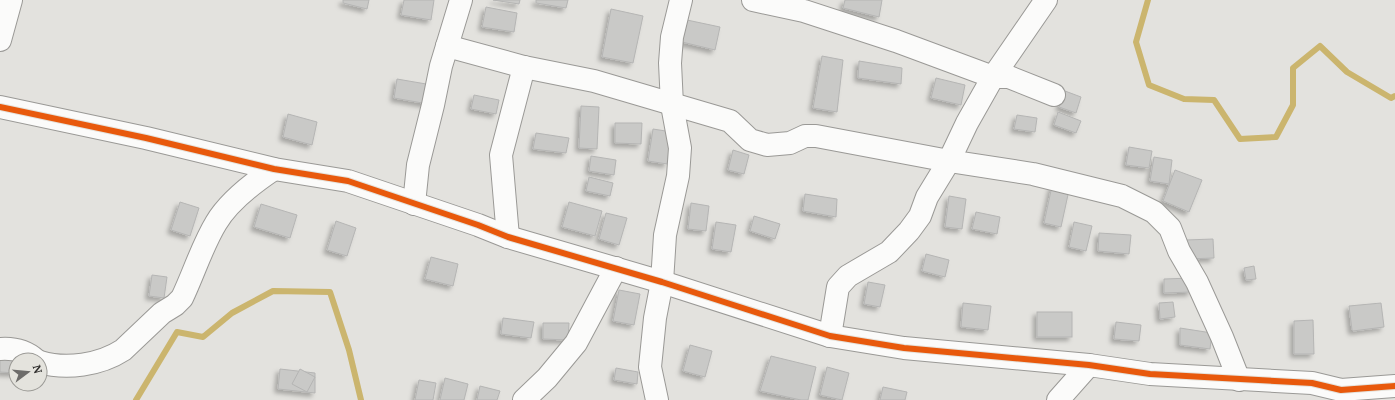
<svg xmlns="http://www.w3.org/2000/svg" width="1395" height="400" viewBox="0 0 1395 400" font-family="'PT Serif',serif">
<defs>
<filter id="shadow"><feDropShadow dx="-3.5" dy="3.5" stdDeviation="2" flood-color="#0004"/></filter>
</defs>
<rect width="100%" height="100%" fill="#e3e2de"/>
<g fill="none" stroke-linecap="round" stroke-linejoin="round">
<g stroke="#cbb56e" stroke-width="6">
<polyline points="1148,0 1136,42 1149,85 1184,99 1214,100 1240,139 1276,137 1293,105 1293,68 1320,46 1347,72 1391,98 1395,96"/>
<polyline points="136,400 177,332 203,337 232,313 273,291 330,292 349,350 361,400"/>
</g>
</g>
<g fill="#c9c9c7" stroke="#b5b5b4" filter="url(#shadow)">
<polygon points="343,0 369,0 367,9 343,3"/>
<polygon points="404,0 434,0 431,20 401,15"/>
<polygon points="493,0 520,0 519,4"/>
<polygon points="536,0 568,0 566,8 536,3"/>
<polygon points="845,0 882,0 879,17 843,8"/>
<polygon points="486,7 517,13 514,32 482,27"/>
<polygon points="611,9 643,16 633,63 602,57"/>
<polygon points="687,20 720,27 715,50 682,42"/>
<polygon points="822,56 843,60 837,112 813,108"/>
<polygon points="859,61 902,68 901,84 858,78"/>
<polygon points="936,78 965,85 961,105 931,98"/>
<polygon points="397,79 432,85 428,104 394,98"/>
<polygon points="1065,91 1081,97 1076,113 1059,107"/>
<polygon points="474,95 499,100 496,114 471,109"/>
<polygon points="581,106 599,107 597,149 579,148"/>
<polygon points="1058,112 1081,121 1076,133 1054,125"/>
<polygon points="288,114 317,122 312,145 283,137"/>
<polygon points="1017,115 1037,118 1035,132 1014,129"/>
<polygon points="615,123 642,123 641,144 615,143"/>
<polygon points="653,129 672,132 667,164 648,161"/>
<polygon points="536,133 569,138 566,153 533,149"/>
<polygon points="1129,147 1152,151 1149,168 1126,165"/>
<polygon points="733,150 749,155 744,174 728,170"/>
<polygon points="591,156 616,160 614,175 589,171"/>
<polygon points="1154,157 1172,160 1169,184 1150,181"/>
<polygon points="1175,170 1202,180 1189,212 1163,201"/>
<polygon points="589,177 613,183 610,196 586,191"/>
<polygon points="1052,186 1069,190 1061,227 1044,223"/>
<polygon points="805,194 837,199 836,217 803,211"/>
<polygon points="949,196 966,199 962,229 945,227"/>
<polygon points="180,202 199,208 190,236 171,230"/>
<polygon points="569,202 602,211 595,236 562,227"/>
<polygon points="691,203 709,206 706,231 688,229"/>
<polygon points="261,204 297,215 290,238 254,227"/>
<polygon points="976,212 1000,217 997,234 972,229"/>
<polygon points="606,213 627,218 619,245 599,239"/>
<polygon points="754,216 780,224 775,239 750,231"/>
<polygon points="336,221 356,228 347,256 327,250"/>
<polygon points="716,222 736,225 731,252 712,249"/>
<polygon points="1074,222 1092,226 1086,251 1069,247"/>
<polygon points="1099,233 1131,235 1129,254 1098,251"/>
<polygon points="1213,239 1214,258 1187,259 1186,240"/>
<polygon points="926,254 949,260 945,277 922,271"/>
<polygon points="431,257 458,264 453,286 425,279"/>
<polygon points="1254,266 1256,279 1246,280 1244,268"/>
<polygon points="152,275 167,277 164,298 149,296"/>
<polygon points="1191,278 1191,292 1164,293 1164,279"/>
<polygon points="868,282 885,285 880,307 864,304"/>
<polygon points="619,290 640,294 634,325 613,321"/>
<polygon points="1173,302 1175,317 1160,319 1159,303"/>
<polygon points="963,303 991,306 988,330 961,327"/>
<polygon points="1381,303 1384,327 1353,331 1352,330 1349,306"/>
<rect x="1037" y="312" width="35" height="25"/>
<polygon points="503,318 534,322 531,338 501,334"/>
<polygon points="1313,320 1314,354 1294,354 1294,321"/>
<polygon points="1116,322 1141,325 1139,341 1114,339"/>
<polygon points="543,323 569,323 568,340 543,339"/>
<polygon points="1180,328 1212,333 1210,349 1180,345"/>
<polygon points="690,345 712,351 705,377 683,371"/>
<polygon points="0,352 16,360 16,373 0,372"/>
<polygon points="771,356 816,367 808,400 801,400 760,391"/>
<polygon points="827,367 849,373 842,400 820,395"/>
<polygon points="616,368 638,372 637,384 614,380"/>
<polygon points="280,369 315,373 315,393 278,389"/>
<polygon points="300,369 315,377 307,392 292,384"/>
<polygon points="445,378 468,384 464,400 440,400"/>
<polygon points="419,380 436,383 433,400 415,400"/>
<polygon points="480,386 500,391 497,400 477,400"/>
<polygon points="883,387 907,392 905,400 880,400"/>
</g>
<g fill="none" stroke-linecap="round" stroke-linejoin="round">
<g stroke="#9a9996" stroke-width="24">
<g id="minor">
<polyline points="753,0 804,11 896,41 993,77 1009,77 1054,95"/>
<polyline points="0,40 11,0"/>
<polyline points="447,46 524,67 594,81 730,121 750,140 767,145 790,143 805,136 816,136 949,161 1033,174 1122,196 1154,212 1170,228 1179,251 1197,282 1222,337 1239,380"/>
<polyline points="0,107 146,138 274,169 348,181 478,225 508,237 662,282 830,336 904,348 1089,365 1150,374 1312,383 1341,390 1395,386"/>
<polyline points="414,204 418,165 433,105 441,66 461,0"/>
<polyline points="508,237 501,155 524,67"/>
<polyline points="830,336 838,287 848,276 889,252 909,231 920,216 927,197 949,161 967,123 993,77 1046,0"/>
<path d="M0,349C13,348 26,351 36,360"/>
<path d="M40,362C66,370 100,365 123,350L162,313L175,305L182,298C194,273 202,246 216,223C229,201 253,183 274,169"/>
<polyline points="524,400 547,378 576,343 616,268"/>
<polyline points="657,400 650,367 655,318 662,282 665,235 678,176 680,148 672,105 670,63 672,37 681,0"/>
<polyline points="1058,400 1089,365"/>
</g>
</g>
<use href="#minor" stroke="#fbfbfa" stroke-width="22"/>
<g stroke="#e4e3dd" stroke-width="8">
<polyline id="cycleway" points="0,107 146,138 274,169 348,181 478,225 508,237 662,282 830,336 904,348 1089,365 1150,374 1312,383 1341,390 1395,386"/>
</g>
<use href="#cycleway" stroke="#e8590c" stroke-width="6"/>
</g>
<g transform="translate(28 372) rotate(74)"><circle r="19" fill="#e4e3dd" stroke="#9b9a96"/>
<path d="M0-3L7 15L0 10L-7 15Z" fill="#6d6c6a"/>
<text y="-6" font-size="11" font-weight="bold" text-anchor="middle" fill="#2e2d2b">N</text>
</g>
</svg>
